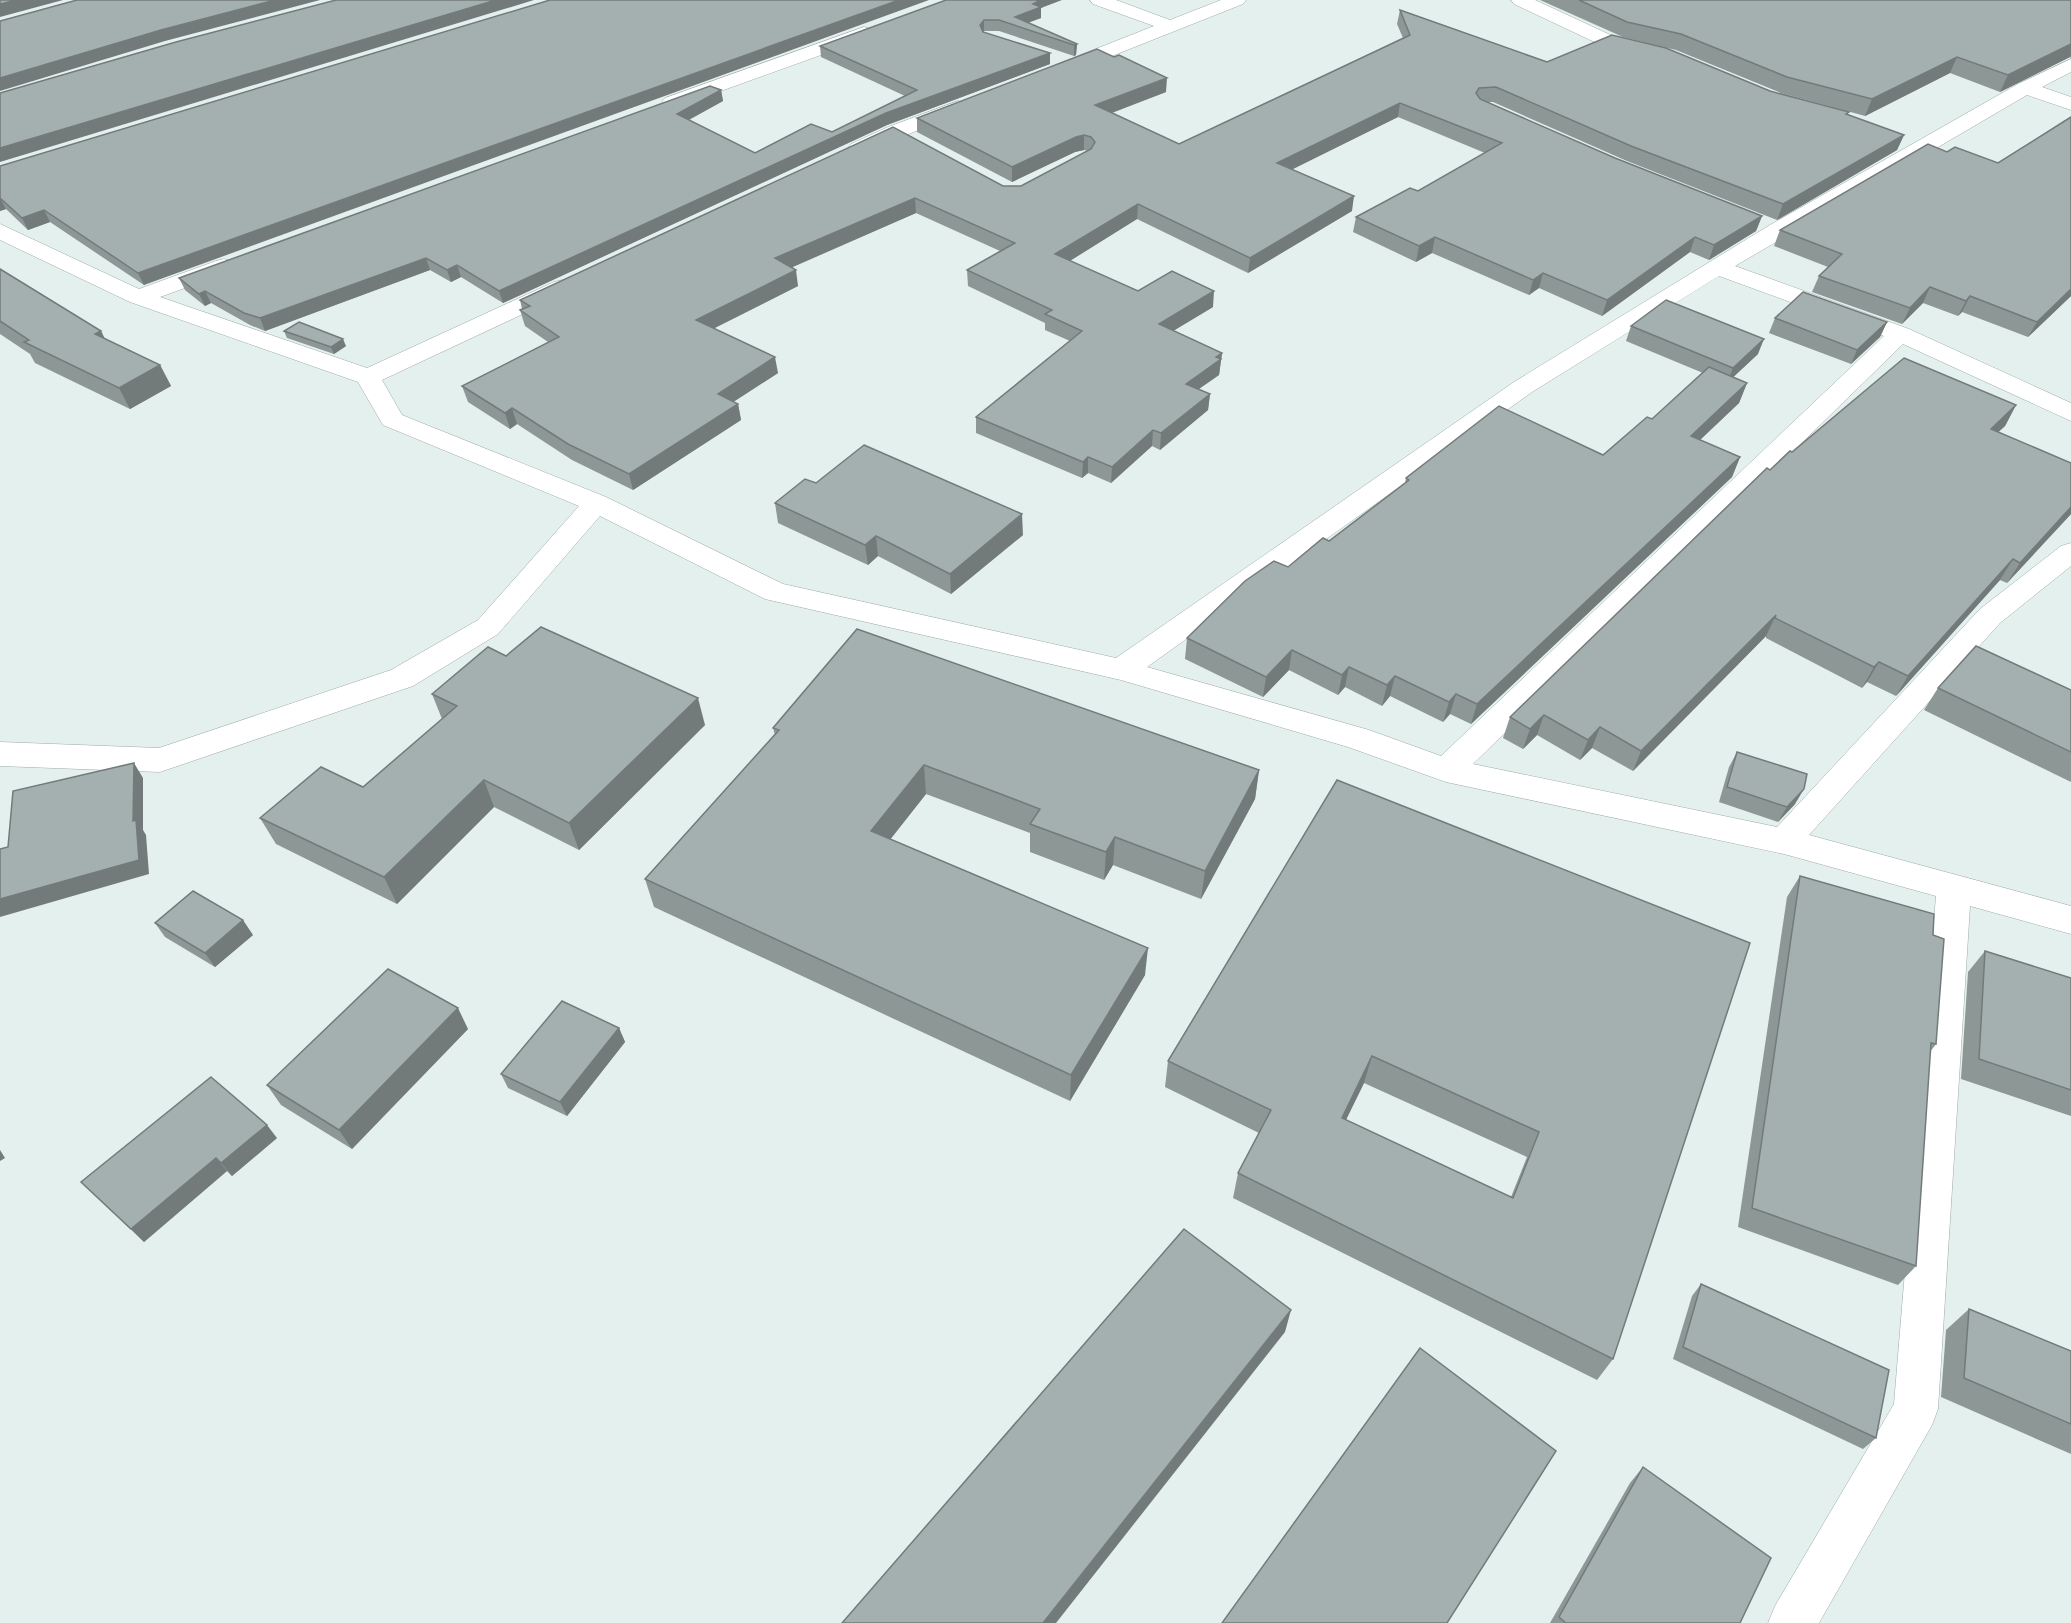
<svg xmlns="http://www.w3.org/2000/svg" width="2071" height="1623" viewBox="0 0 2071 1623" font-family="Ubuntu,sans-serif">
<rect width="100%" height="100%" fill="#e3f0ee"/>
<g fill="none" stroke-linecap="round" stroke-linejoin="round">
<g stroke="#9eabaa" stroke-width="1">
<g id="minor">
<polygon points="1090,0 1116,0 1170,20 1221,0 1246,0 1243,4 1069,73 1055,73 1052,69 1055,65 1154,26 1093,4"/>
<polygon points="1511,0 1535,0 1617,38 1653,47 1655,51 1653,55 1646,57 1603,46 1514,4"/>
<polygon points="864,27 871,29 873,33 871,37 679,106 665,106 662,102 665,98"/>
<path d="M2071,59V72L2042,87L2071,97V110L2027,95L1735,266L1909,329L2071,403V421L1903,344L1473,764L1777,827L1980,609L2061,546L2071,543V566L2000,623L1809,835L2071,906V934L1970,906L1938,1409L1932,1425L1819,1623H1768L1775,1606L1894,1404L1936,896L1784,854L1446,782L1348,747L1121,680L765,599L600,516L498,634L413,686L160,772L0,766V742L159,748L391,670L478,620L579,506L383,425L358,382L130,302L0,240V224L139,289L216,261L224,259L232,261L235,266L232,271L160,297L367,368L554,282L562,280L570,282L574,287L570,292L382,380L402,415L606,497L783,584L1116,658L1514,382L1770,225L2018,84ZM1719,276L1884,336L1441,756L1369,730L1147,667L1532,392Z"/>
<polygon points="958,101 965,103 968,107 965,111 865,152 858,154 851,152 848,148 851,144 888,127"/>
</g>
</g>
<use href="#minor" fill="#fff" fill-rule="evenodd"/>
</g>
<g fill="#8d9796" fill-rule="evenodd">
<polygon points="550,0 144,285 50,222 28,230 6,209 0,211 0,166"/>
<polygon points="1540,0 2071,0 2071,58 2070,57 2000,92 1950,73 1865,116 1781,93 1676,50 1623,37"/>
<polygon points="1041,8 1041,18 1028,23 1077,44 1076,55 1074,56 999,31 984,31 983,32 1050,53 1050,64 887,125 503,303 461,277 451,282 430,270 265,331 250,325 211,303 205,306 185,290 179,278 721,90 723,101 689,120 755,153 832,132 905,96 821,57 820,46"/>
<polygon points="1400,10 1547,62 1770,91 1848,115 1904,135 1897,150 1777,220 1627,161 1493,102 1487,102 1615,158 1762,216 1756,231 1709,260 1690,252 1602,316 1539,288 1529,295 1432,253 1416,262 1353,232 1356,217 1418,191 1485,153 1398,117 1292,169 1352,211 1248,273 1137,219 1070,261 1138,291 1213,307 1173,331 1222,353 1219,375 1199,389 1210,394 1208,410 1160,450 1152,446 1111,483 1088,473 1082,478 976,433 976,417 1070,341 1045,330 1045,323 968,286 967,270 1000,251 916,213 791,267 798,286 714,328 778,373 733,402 738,404 741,420 633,490 572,460 517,424 510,429 468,402 462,386 548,342 525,326 520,310 522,309 520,300 893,127 1003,186 1021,186 1088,151 1084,150 1075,152 1012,182 917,132 917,118 1166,92 1112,113 1179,144 1403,38 1397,24"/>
<polygon points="2071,117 2071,296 2028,337 1962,312 1958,316 1923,303 1902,324 1812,292 1819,276 1828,267 1774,246 1780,230 1947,152 1998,163"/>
<polygon points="0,269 101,331 105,339 160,365 171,386 130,409 35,363 30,354 0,334"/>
<polygon points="1775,318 1887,322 1880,337 1851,364 1769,333"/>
<polygon points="1631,326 1758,354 1733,377 1747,383 1739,403 1700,440 1740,457 1732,477 1471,724 1450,714 1443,722 1390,696 1382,706 1345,687 1338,695 1289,670 1263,697 1185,659 1187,638 1288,567 1329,541 1405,483 1406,478 1603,455 1652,419 1703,373 1626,341"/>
<polygon points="284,331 346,346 334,354 287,338"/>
<polygon points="2016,405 2005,426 1998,432 2071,463 2071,514 2007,583 2000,580 1896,696 1867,682 1862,688 1766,638 1766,636 1633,771 1592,748 1580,760 1537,735 1523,749 1503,738 1510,717 1770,470 1792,452"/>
<polygon points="816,483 1023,535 951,594 878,556 868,565 778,523 775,503"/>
<polygon points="506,656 705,725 579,850 494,807 397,904 276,844 260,818 363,787 442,719 432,694"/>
<polygon points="1938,688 2071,690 2071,782 1924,710"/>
<polygon points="773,728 1259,770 1255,799 1201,899 1113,865 1104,880 1030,852 1030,833 926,794 890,839 1145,975 1070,1101 654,907 645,879 775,735"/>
<polygon points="1737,752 1795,804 1778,822 1719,802 1729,767"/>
<polygon points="1800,876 1933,935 1936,1044 1930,1052 1916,1266 1898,1285 1738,1227 1787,897"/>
<polygon points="155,923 253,935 215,967 165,937"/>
<path d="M1750,943L1613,1359L1597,1380L1233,1198L1238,1173L1259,1133L1165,1087L1168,1061ZM1364,1083L1527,1157L1511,1197L1346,1120Z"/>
<polygon points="1985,951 2071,978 2071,1116 1961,1079 1968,972"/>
<polygon points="619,1028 625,1042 567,1116 508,1088 501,1074"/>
<polygon points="468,1029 352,1149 281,1105 267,1085"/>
<polygon points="277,1138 232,1176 227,1171 144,1242 81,1182"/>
<polygon points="1701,1284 1876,1438 1863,1449 1673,1359 1692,1296"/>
<polygon points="1969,1309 2071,1351 2071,1454 1941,1397 1946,1330"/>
<polygon points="1643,1467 1740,1623 1550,1623 1630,1483"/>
</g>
<g fill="#737b7a">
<polygon points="17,0 63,0 0,17 0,4"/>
<polygon points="275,0 320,0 165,41 0,91 0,78 161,30"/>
<polygon points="496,0 534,0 0,162 0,148"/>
<polygon points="899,0 929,0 144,285 138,273"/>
<polygon points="1035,0 1062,0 1041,8 1041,18 1018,26 1015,17"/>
<polygon points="984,20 984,31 980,36 980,25"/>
<polygon points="1077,44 1076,55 1074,56 1074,45"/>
<polygon points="2071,44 2071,55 2070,57 2000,92 2008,75"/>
<polygon points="1050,53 1050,64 887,125 503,303 499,291 886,113"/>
<polygon points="1957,57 1950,73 1865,116 1872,99"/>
<polygon points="1167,78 1166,92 1095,119 1095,105"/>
<polygon points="721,90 723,101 679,125 677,114"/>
<polygon points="1400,103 1398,117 1275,178 1277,163"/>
<polygon points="1084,135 1084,150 1075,152 1012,182 1012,167 1076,137"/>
<polygon points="1904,135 1897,150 1777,220 1783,204"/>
<polygon points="1354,196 1352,211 1248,273 1250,258"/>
<polygon points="0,198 6,209 0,211"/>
<polygon points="915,198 916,213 777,274 775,258"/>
<polygon points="1138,204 1137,219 1055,270 1055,254"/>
<polygon points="44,210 50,222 28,230 22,218"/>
<polygon points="1762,216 1756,231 1709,260 1714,245"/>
<polygon points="1435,237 1432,253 1416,262 1419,246"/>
<polygon points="1695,237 1690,252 1602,316 1607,300"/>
<polygon points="426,258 430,270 265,331 260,318"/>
<polygon points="457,265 461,277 451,282 447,270"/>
<polygon points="796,270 798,286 699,336 696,320"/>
<polygon points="1543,273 1539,288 1529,295 1533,280"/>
<polygon points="1930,287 1923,303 1902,324 1910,308"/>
<polygon points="2071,289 2071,296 2028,337 2037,322"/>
<polygon points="205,291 211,303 205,306 199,294"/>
<polygon points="1214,291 1213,307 1158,340 1159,324"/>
<polygon points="1970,296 1962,312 1958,316 1966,301"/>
<polygon points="1887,322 1880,337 1851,364 1857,350"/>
<polygon points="101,331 111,352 95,334"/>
<polygon points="343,339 346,346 334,354 331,347"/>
<polygon points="1764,339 1758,354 1727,383 1733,368"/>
<polygon points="1222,353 1219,375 1184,399 1186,384"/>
<polygon points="775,357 778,373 721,410 718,394"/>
<polygon points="160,365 171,386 130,409 119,388"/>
<polygon points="1747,383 1739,403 1683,456 1691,436"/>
<polygon points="1210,394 1208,410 1160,450 1161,433"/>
<polygon points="738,404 741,420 633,490 629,474"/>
<polygon points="2016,405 2005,426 1980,449 1991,429"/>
<polygon points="512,408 517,424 510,429 505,413"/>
<polygon points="1153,430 1152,446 1111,483 1112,467"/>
<polygon points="1088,457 1088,473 1082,478 1083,462"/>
<polygon points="1740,457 1732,477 1471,724 1477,704"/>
<polygon points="2071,507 2071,514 2007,583 2020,563"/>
<polygon points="1022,514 1023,535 951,594 950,574"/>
<polygon points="876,536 878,556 868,565 865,545"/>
<polygon points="2013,559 2000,580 1896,696 1908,676"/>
<polygon points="1776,615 1766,636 1633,771 1641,751"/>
<polygon points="1292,650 1289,670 1263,697 1266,677"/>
<polygon points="1879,662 1867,682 1862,688 1874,667"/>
<polygon points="1349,667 1345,687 1338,695 1342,675"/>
<polygon points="1395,676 1390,696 1382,706 1387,685"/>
<polygon points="1456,694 1450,714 1443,722 1449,702"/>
<polygon points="698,698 705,725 579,850 569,823"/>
<polygon points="1544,715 1537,735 1523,749 1530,729"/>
<polygon points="1600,727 1592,748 1580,760 1588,740"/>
<polygon points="134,763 143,778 143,830 146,835 149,874 0,917 0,899 133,821"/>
<polygon points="924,765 926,794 875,859 871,831"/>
<polygon points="1259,770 1255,799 1201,899 1205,871"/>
<polygon points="484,780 494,807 397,904 384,877"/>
<polygon points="1804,789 1795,804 1778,822 1787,807"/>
<polygon points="1115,837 1113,865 1104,880 1106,852"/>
<polygon points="243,920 253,935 215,967 205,953"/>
<polygon points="1148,948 1145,975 1070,1101 1071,1075"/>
<polygon points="458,1008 468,1029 352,1149 339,1130"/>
<polygon points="619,1028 625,1042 567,1116 560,1102"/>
<polygon points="1372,1056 1364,1083 1334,1144 1342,1118"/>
<polygon points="267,1125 277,1138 232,1176 221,1163"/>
<polygon points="0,1150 5,1158 0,1161"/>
<polygon points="216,1158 227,1171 144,1242 131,1229"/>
<polygon points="1291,1310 1285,1332 1056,1623 1043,1623"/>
</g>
<g fill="#a4b0af" stroke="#737b7a" stroke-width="1.5" fill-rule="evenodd">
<polygon points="0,0 17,0 0,4"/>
<polygon points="77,0 275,0 161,30 0,78 0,21"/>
<polygon points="336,0 496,0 0,148 0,93 176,42"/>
<polygon points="550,0 899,0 138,273 44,210 22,218 0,198 0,166"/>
<polygon points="946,0 1036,0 1039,1 1033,4 1041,7 1015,17 1077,44 1074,45 999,20 984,20 980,25 983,32 1050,53 886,113 499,291 457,265 447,270 426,258 260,318 244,313 205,291 199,294 179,278 710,86 721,90 677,114 755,153 811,124 832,132 917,90 820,46"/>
<polygon points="1579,0 2071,0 2071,44 2008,75 1957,57 1872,99 1787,77 1681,34 1627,22"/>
<polygon points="1400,10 1547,62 1612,35 1666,48 1770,91 1849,112 1846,114 1904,135 1783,204 1631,146 1496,87 1479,88 1476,93 1480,99 1615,158 1762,216 1714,245 1695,237 1607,300 1543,273 1533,280 1435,237 1419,246 1356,217 1410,188 1418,191 1502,143 1400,103 1277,163 1354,196 1250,258 1138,204 1055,254 1138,291 1172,271 1214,291 1159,324 1222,353 1216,357 1221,359 1186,384 1210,394 1161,433 1153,430 1112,467 1088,457 1083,462 976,417 1082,331 1045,314 1052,310 967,270 1015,243 915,198 775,258 796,270 696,320 775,357 718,394 738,404 629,474 568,444 512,408 505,413 462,386 559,337 520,310 530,306 520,300 893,127 1003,186 1021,186 1091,149 1095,142 1091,137 1084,135 1076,137 1012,167 917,118 1097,49 1114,57 1119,55 1167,78 1095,105 1179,144 1410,35"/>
<polygon points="2071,117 2071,289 2037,322 1970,296 1966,301 1930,287 1910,308 1819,276 1842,254 1780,230 1928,144 1947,152 1955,147 1998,163"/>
<polygon points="0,269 101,331 95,334 160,365 119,388 24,342 29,340 0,321"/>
<polygon points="1803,292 1887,322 1857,350 1775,318"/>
<polygon points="1666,300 1764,339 1733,368 1631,326"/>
<polygon points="299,322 343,339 331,347 284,331"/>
<polygon points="1904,358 2016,405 1991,429 2071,463 2071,507 2020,563 2013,559 1908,676 1879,662 1874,667 1775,618 1776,615 1641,751 1600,727 1588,740 1544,715 1530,729 1510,717 1767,468 1770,470 1790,451 1792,452"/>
<polygon points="1709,367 1747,383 1691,436 1740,457 1477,704 1456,694 1449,702 1395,676 1387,685 1349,667 1342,675 1292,650 1266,677 1187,638 1245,581 1274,561 1288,567 1323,538 1329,541 1409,480 1406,478 1499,406 1603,455 1647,417 1652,419"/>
<polygon points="864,445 1022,514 950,574 876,536 865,545 775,503 805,479 816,483"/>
<polygon points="541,627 698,698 569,823 484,780 384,877 260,818 321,767 363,787 457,706 432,694 488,647 506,656"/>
<polygon points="857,629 1259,770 1205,871 1115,837 1106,852 1030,824 1040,809 924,765 871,831 1148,948 1071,1075 645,879 779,730 773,728"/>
<polygon points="1976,646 2071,690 2071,752 1938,688"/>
<polygon points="1737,752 1807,774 1804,789 1787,807 1727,787"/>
<polygon points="134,763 133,821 136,820 139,860 0,899 0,849 8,847 13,791"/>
<path d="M1337,780L1750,943L1613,1359L1238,1173L1271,1110L1168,1061ZM1372,1056L1539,1132L1513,1198L1342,1118Z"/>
<polygon points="1800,876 1934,914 1933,935 1944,939 1936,1044 1931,1043 1916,1266 1752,1208"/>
<polygon points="193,891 243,920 205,953 155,923"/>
<polygon points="1985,951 2071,978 2071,1090 1979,1059"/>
<polygon points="388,969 458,1008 339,1130 267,1085"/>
<polygon points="562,1001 619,1028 560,1102 501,1074"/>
<polygon points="211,1077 267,1125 221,1163 216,1158 131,1229 81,1182"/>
<polygon points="1184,1229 1291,1310 1043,1623 842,1623"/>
<polygon points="1701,1284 1889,1370 1876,1438 1683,1347"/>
<polygon points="1969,1309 2071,1351 2071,1424 1964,1378"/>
<polygon points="1420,1348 1556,1451 1447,1623 1222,1623"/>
<polygon points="1643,1467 1771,1558 1740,1623 1566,1623 1559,1617"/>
</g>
</svg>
